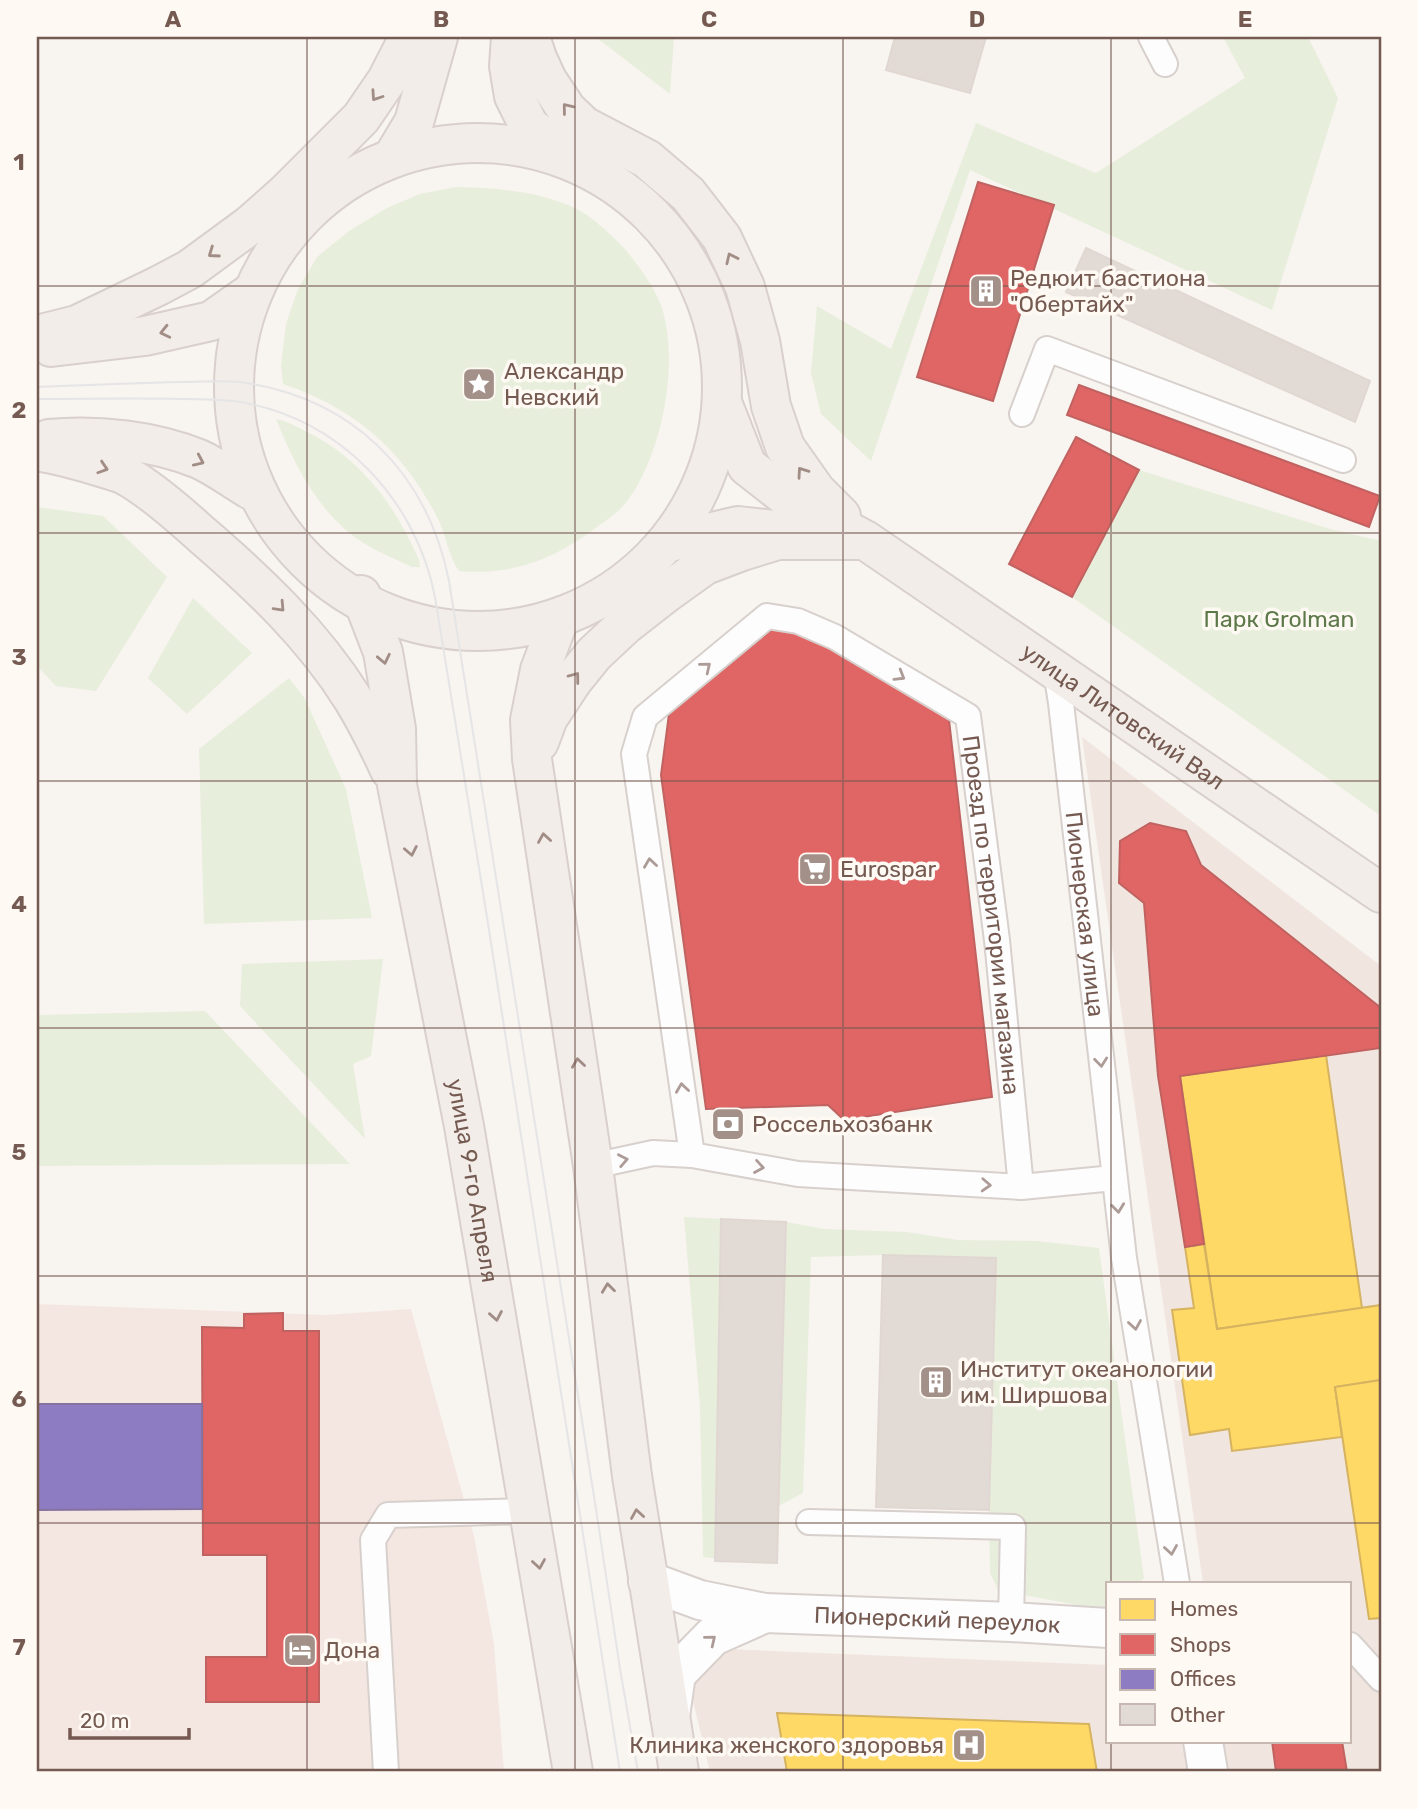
<svg xmlns="http://www.w3.org/2000/svg" width="1418" height="1809" viewBox="0 0 1418 1809" font-family="Rubik,sans-serif">
<rect width="100%" height="100%" fill="#f8f4f0"/>
<polygon fill="#f0e6df" points="1082,737 1381,966 1381,1772 710,1772 680,1647 1108,1665 1108,1741 1350,1741 1350,1583 1203,1583"/>
<polygon fill="#f4e7e2" points="37,1304 325,1315 411,1309 474,1536 494,1644 504,1772 37,1772"/>
<g fill="#e8eedc">
<polygon points="596,37 674,37 670,94 597,38"/>
<polygon points="1223,37 1308,37 1338,98 1272,310 970,170 871,461 821,414 811,373 817,306 891,349 976,123 1096,173 1245,78"/>
<path d="M456,187C497,188 537,191 575,208C593,217 610,234 624,248C636,262 649,280 657,296C684,351 662,463 622,507C615,515 605,521 597,527C555,559 512,576 459,571C448,556 446,534 437,517C403,450 354,408 283,384L281,366L286,324L298,289L317,257L349,231L387,208L420,194Z"/>
<path d="M276,419C288,421 299,428 311,434C363,461 396,507 419,560L420,567H412C396,559 377,552 362,542C319,514 295,466 276,419Z"/>
<polygon points="1076,437 1139,470 1330,529 1381,541 1381,816 1072,597 1009,564"/>
<polygon points="37,507 103,516 167,577 96,691 56,686 37,666"/>
<polygon points="193,598 252,653 187,714 148,678"/>
<polygon points="289,678 305,699 346,789 372,918 204,924 199,749"/>
<polygon points="383,959 371,1056 353,1064 365,1139 240,1006 242,964"/>
<polygon points="205,1011 350,1164 37,1166 37,1015"/>
<polygon points="684,1217 786,1222 824,1229 907,1232 958,1240 1036,1241 1099,1248 1144,1578 1139,1583 1108,1583 1108,1611 998,1590 990,1573 989,1510 995,1258 883,1255 811,1257 803,1493 765,1513 761,1563 703,1557 700,1406"/>
</g>
<g fill="#ffd966" stroke="#d6b360" stroke-width="2">
<polygon points="1326,1055 1362,1308 1217,1329 1180,1076"/>
<polygon points="1204,1244 1217,1329 1381,1305 1381,1380 1335,1387 1342,1437 1232,1451 1229,1429 1190,1435 1172,1310 1194,1308 1185,1247"/>
<polygon points="1381,1380 1381,1618 1369,1619 1335,1387"/>
<polygon points="777,1713 1089,1724 1097,1772 787,1772"/>
</g>
<g fill="#e06666" stroke="#c06260" stroke-width="2">
<polygon points="978,182 1054,205 993,401 917,377"/>
<polygon points="1079,385 1380,496 1369,527 1067,415"/>
<polygon points="1076,437 1139,470 1072,597 1009,564"/>
<polygon points="777,625 838,644 948,711 992,1097 844,1120 828,1105 706,1109 661,775 669,714"/>
<polygon points="1150,823 1186,831 1201,865 1381,1008 1381,1048 1180,1076 1204,1244 1185,1247 1158,1076 1144,903 1119,883 1120,841"/>
<polygon points="283,1313 283,1331 319,1331 319,1702 206,1702 206,1657 267,1657 267,1555 203,1555 202,1327 244,1328 244,1314"/>
<polygon points="1272,1741 1342,1741 1347,1772 1276,1772"/>
</g>
<polygon fill="#8e7cc3" stroke="#8672a1" stroke-width="2" points="37,1404 202,1404 202,1509 37,1510"/>
<g fill="#e2dad5" stroke="#e1d7d2" stroke-width="2">
<polygon points="895,37 986,37 970,93 886,70"/>
<polygon points="1086,248 1370,381 1355,422 1066,292"/>
<polygon points="721,1219 786,1222 777,1563 715,1561"/>
<polygon points="883,1255 996,1258 989,1510 876,1507"/>
</g>
<g fill="none" stroke-linecap="round" stroke-linejoin="round">
<g stroke="#d7d0cc" stroke-width="28">
<g id="lane">
<polyline points="1151,37 1165,64"/>
<polyline points="1022,414 1047,349 1343,460"/>
<path id="s1" d="M1056,671L1061,703L1124,1258L1177,1583"/>
<path id="s2" d="M692,1155L634,754L645,717L767,616L798,621L835,637L968,716L997,940L1021,1187"/>
<polyline points="593,1166 653,1153 692,1155 798,1174 1021,1187 1114,1178"/>
<polyline points="809,1522 1013,1527 1011,1622"/>
<polyline points="1350,1645 1381,1679"/>
<polyline points="386,1772 373,1540 388,1515 530,1511"/>
</g>
</g>
<g stroke="#d7d0cc" stroke-width="42">
<g id="street">
<path id="s3" d="M648,1581L700,1600L765,1613L1011,1622L1108,1628"/>
<polyline points="670,1716 676,1674 713,1636 765,1613"/>
<polyline points="1203,1741 1208,1772"/>
</g>
</g>
<g stroke="#d9d0cd" stroke-width="42">
<g id="primary">
<polyline points="511,37 509,66 514,96 529,126 568,156"/>
<polyline points="530,37 537,58 547,80 567,110 584,126 647,159 688,194 722,238 745,287 760,341 771,406 785,447 816,491 841,516"/>
<circle cx="478" cy="387" r="244"/>
<polyline points="393,157 414,122 438,37"/>
<polyline points="37,335 77,325 158,286 190,269 250,225 285,194 361,118 387,80 409,37"/>
<polyline points="51,347 145,336 211,321 248,295"/>
<path id="s4" d="M723,405L747,466L793,502L865,540L1381,893"/>
<path d="M49,439C97,434 155,441 199,459C217,467 234,480 251,490"/>
<path d="M37,451C60,455 82,461 104,468C111,470 118,472 125,475C149,488 180,515 201,534C258,583 313,635 353,699C367,722 379,746 390,770"/>
<polyline points="670,542 738,526 774,530"/>
<path id="s5" d="M361,595L383,652L396,729L397,785L464,1126L573,1772"/>
<polyline points="558,622 540,670 530,720 532,759 593,1166 632,1476 679,1772"/>
<polyline points="539,742 548,718 573,680 594,654 625,625 666,593 705,565 742,551 778,540 859,540"/>
</g>
</g>
<use href="#lane" stroke="#fefdfd" stroke-width="24"/>
<use href="#street" stroke="#fefdfd" stroke-width="38"/>
<use href="#primary" stroke="#f2ede8" stroke-width="38"/>
<g stroke="#e5e4e6" stroke-width="2">
<path d="M37,387C85,385 133,383 181,382C201,382 220,380 240,382C351,397 427,471 449,581L596,1509L620,1669L638,1772"/>
<path d="M37,399C85,399 133,398 181,399C200,399 220,399 240,402C339,418 416,499 435,597L487,917L620,1772"/>
</g>
</g>
<defs><path id="oneway-chevron" d="M-2-3.5L2.5 0L-2 3.5" fill="none" stroke-width="1.6" stroke-linecap="round" stroke-linejoin="round" transform="scale(1.75)"/></defs>
<g stroke="#a18d86">
<use href="#oneway-chevron" transform="translate(376 96) rotate(124)"/>
<use href="#oneway-chevron" transform="translate(567 108) rotate(-129)"/>
<use href="#oneway-chevron" transform="translate(213 253) rotate(145)"/>
<use href="#oneway-chevron" transform="translate(731 258) rotate(-115)"/>
<use href="#oneway-chevron" transform="translate(165 332) rotate(167)"/>
<use href="#oneway-chevron" transform="translate(199 461) rotate(24)"/>
<use href="#oneway-chevron" transform="translate(103 468) rotate(18)"/>
<use href="#oneway-chevron" transform="translate(802 472) rotate(-125)"/>
<use href="#oneway-chevron" transform="translate(280 607) rotate(47)"/>
<use href="#oneway-chevron" transform="translate(384 659) rotate(78)"/>
<use href="#oneway-chevron" transform="translate(575 677) rotate(-53)"/>
<use href="#oneway-chevron" transform="translate(544 838) rotate(-99)"/>
<use href="#oneway-chevron" transform="translate(411 851) rotate(79)"/>
<use href="#oneway-chevron" transform="translate(578 1063) rotate(-98)"/>
<use href="#oneway-chevron" transform="translate(608 1288) rotate(-97)"/>
<use href="#oneway-chevron" transform="translate(496 1316) rotate(80)"/>
<use href="#oneway-chevron" transform="translate(637 1514) rotate(-99)"/>
<use href="#oneway-chevron" transform="translate(539 1564) rotate(81)"/>
</g>
<g stroke="#ac9b96">
<use href="#oneway-chevron" transform="translate(706 667) rotate(-39)"/>
<use href="#oneway-chevron" transform="translate(900 676) rotate(31)"/>
<use href="#oneway-chevron" transform="translate(650 863) rotate(-98)"/>
<use href="#oneway-chevron" transform="translate(1101 1062) rotate(84)"/>
<use href="#oneway-chevron" transform="translate(682 1088) rotate(-98)"/>
<use href="#oneway-chevron" transform="translate(623 1160) rotate(-11)"/>
<use href="#oneway-chevron" transform="translate(759 1167) rotate(10)"/>
<use href="#oneway-chevron" transform="translate(986 1185) rotate(3)"/>
<use href="#oneway-chevron" transform="translate(1118 1208) rotate(83)"/>
<use href="#oneway-chevron" transform="translate(1135 1325) rotate(81)"/>
<use href="#oneway-chevron" transform="translate(1171 1550) rotate(81)"/>
<use href="#oneway-chevron" transform="translate(711 1640) rotate(-39)"/>
</g>
<path fill="none" stroke="#755a51" stroke-width="2" stroke-opacity="0.55" d="M307,37V1772M575,37V1772M843,37V1772M1111,37V1583M37,286H1381M37,533H1381M37,781H1381M37,1028H1381M37,1276H1381M37,1523H1381M1111,1741V1772"/>
<defs>
<g id="building-square" transform="scale(1.75)"><rect x="-9" y="-9" width="18" height="18" rx="4" fill="#a39089" stroke="#fef9f3"/><path d="M-4-6H4V6H1V3H-1V6H-4ZM-2.5-4.3h1.7v1.8h-1.7ZM.8-4.3h1.7v1.8H.8ZM-2.5-1h1.7V.8h-1.7ZM.8-1h1.7V.8H.8Z" fill="#fff"/></g>
<g id="sight-square" transform="scale(1.75)"><rect x="-9" y="-9" width="18" height="18" rx="4" fill="#a39089" stroke="#fef9f3"/><path d="M0-6L1.8-2.2L6-1.7L2.9 1.2L3.7 5.4L0 3.3L-3.7 5.4L-2.9 1.2L-6-1.7L-1.8-2.2Z" fill="#fff"/></g>
<g id="supermarket-square" transform="scale(1.75)"><rect x="-9" y="-9" width="18" height="18" rx="4" fill="#a39089" stroke="#fef9f3"/><path d="M-6-5.5h2.5l.6 2H6L4.5 2H-2.5L-4.4-4H-6ZM-1.5 3.2a1.3 1.3 0 1 0 .1 0ZM3 3.2a1.3 1.3 0 1 0 .1 0Z" fill="#fff"/></g>
<g id="bank-square" transform="scale(1.75)"><rect x="-9" y="-9" width="18" height="18" rx="4" fill="#a39089" stroke="#fef9f3"/><path d="M-6-4H6V4H-6ZM0-2.3a2.3 2.3 0 1 0 0 4.6a2.3 2.3 0 1 0 0-4.6Z" fill="#fff"/></g>
<g id="hotel-square" transform="scale(1.75)"><rect x="-9" y="-9" width="18" height="18" rx="4" fill="#a39089" stroke="#fef9f3"/><path d="M-6-4.5h1.5V1H6V5H4.5V3h-9V5H-6ZM-4 0a1.8 1.8 0 1 1 3.6 0ZM.5 0V-2.5h3Q6-2.5 6 0Z" fill="#fff"/></g>
<g id="hospital-square" transform="scale(1.75)"><rect x="-9" y="-9" width="18" height="18" rx="4" fill="#a39089" stroke="#fef9f3"/><path d="M-5-5h3v3.5h4V-5h3V5h-3V1.5h-4V5h-3Z" fill="#fff"/></g>
</defs>
<g fill-rule="evenodd">
<use href="#building-square" x="986" y="291"/>
<use href="#sight-square" x="479" y="384"/>
<use href="#supermarket-square" x="815" y="869"/>
<use href="#bank-square" x="728" y="1124"/>
<use href="#building-square" x="936" y="1382"/>
<use href="#hotel-square" x="300" y="1650"/>
<use href="#hospital-square" x="969" y="1745"/>
</g>
<g text-anchor="middle" stroke-width="7" stroke-linejoin="round" paint-order="stroke">
<g font-size="23" fill="#755a51" stroke="#fef9f3" text-anchor="start">
<text x="1010" y="286">Редюит бастиона<tspan x="1010" dy="26">"Обертайх"</tspan></text>
<text x="504" y="379">Александр<tspan x="504" dy="26">Невский</tspan></text>
<text x="840" y="877">Eurospar</text>
<text x="752" y="1132">Россельхозбанк</text>
<text x="960" y="1377">Институт океанологии<tspan x="960" dy="26">им. Ширшова</tspan></text>
<text x="324" y="1658">Дона</text>
<text x="944" y="1753" text-anchor="end">Клиника женского здоровья</text>
</g>
<g font-size="23" fill="#5d794a" stroke="#fef9f3">
<text x="1279" y="627">Парк Grolman</text>
</g>
<g font-size="23" fill="#755a51" stroke="#fef9f3">
<text dy="8" stroke="none"><textPath href="#s4" startOffset="518">улица Литовский Вал</textPath></text>
<text dy="8" stroke="none"><textPath href="#s1" startOffset="245">Пионерская улица</textPath></text>
<text dy="8" stroke="none"><textPath href="#s2" startOffset="1029">Проезд по территории магазина</textPath></text>
<text dy="8" stroke="none"><textPath href="#s5" startOffset="598">улица 9-го Апреля</textPath></text>
<text dy="8" stroke="none"><textPath href="#s3" startOffset="294">Пионерский переулок</textPath></text>
</g>
</g>
<rect width="1418" height="1809" fill="none" stroke="#fef9f3" stroke-width="77"/>
<rect x="1106" y="1582" width="245" height="161" fill="#fef9f3" stroke="#c7b9b2" stroke-width="2"/>
<rect x="1120" y="1599" width="35" height="21" fill="#ffd966" stroke="#c7b9b2" stroke-width="2"/>
<text x="1170" y="1616" font-size="21" fill="#755a51">Homes</text>
<rect x="1120" y="1634" width="35" height="21" fill="#e06666" stroke="#c7b9b2" stroke-width="2"/>
<text x="1170" y="1652" font-size="21" fill="#755a51">Shops</text>
<rect x="1120" y="1669" width="35" height="21" fill="#8e7cc3" stroke="#c7b9b2" stroke-width="2"/>
<text x="1170" y="1686" font-size="21" fill="#755a51">Offices</text>
<rect x="1120" y="1704" width="35" height="21" fill="#e2dad5" stroke="#c7b9b2" stroke-width="2"/>
<text x="1170" y="1722" font-size="21" fill="#755a51">Other</text>
<path d="M70 1728v10h119v-10" fill="none" stroke="#755a51" stroke-width="3.5"/>
<text x="80" y="1728" font-size="21" fill="#755a51" stroke="#fef9f3" stroke-width="5" paint-order="stroke">20 m</text>
<rect x="38" y="38" width="1342" height="1732" fill="none" stroke="#755a51" stroke-width="2.5"/>
<g font-size="23" text-anchor="middle" font-weight="bold" fill="#755a51">
<text x="173" y="27">A</text>
<text x="441" y="27">B</text>
<text x="709" y="27">C</text>
<text x="977" y="27">D</text>
<text x="1245" y="27">E</text>
<text x="19" y="170">1</text>
<text x="19" y="418">2</text>
<text x="19" y="665">3</text>
<text x="19" y="912">4</text>
<text x="19" y="1160">5</text>
<text x="19" y="1407">6</text>
<text x="19" y="1655">7</text>
</g>
</svg>
